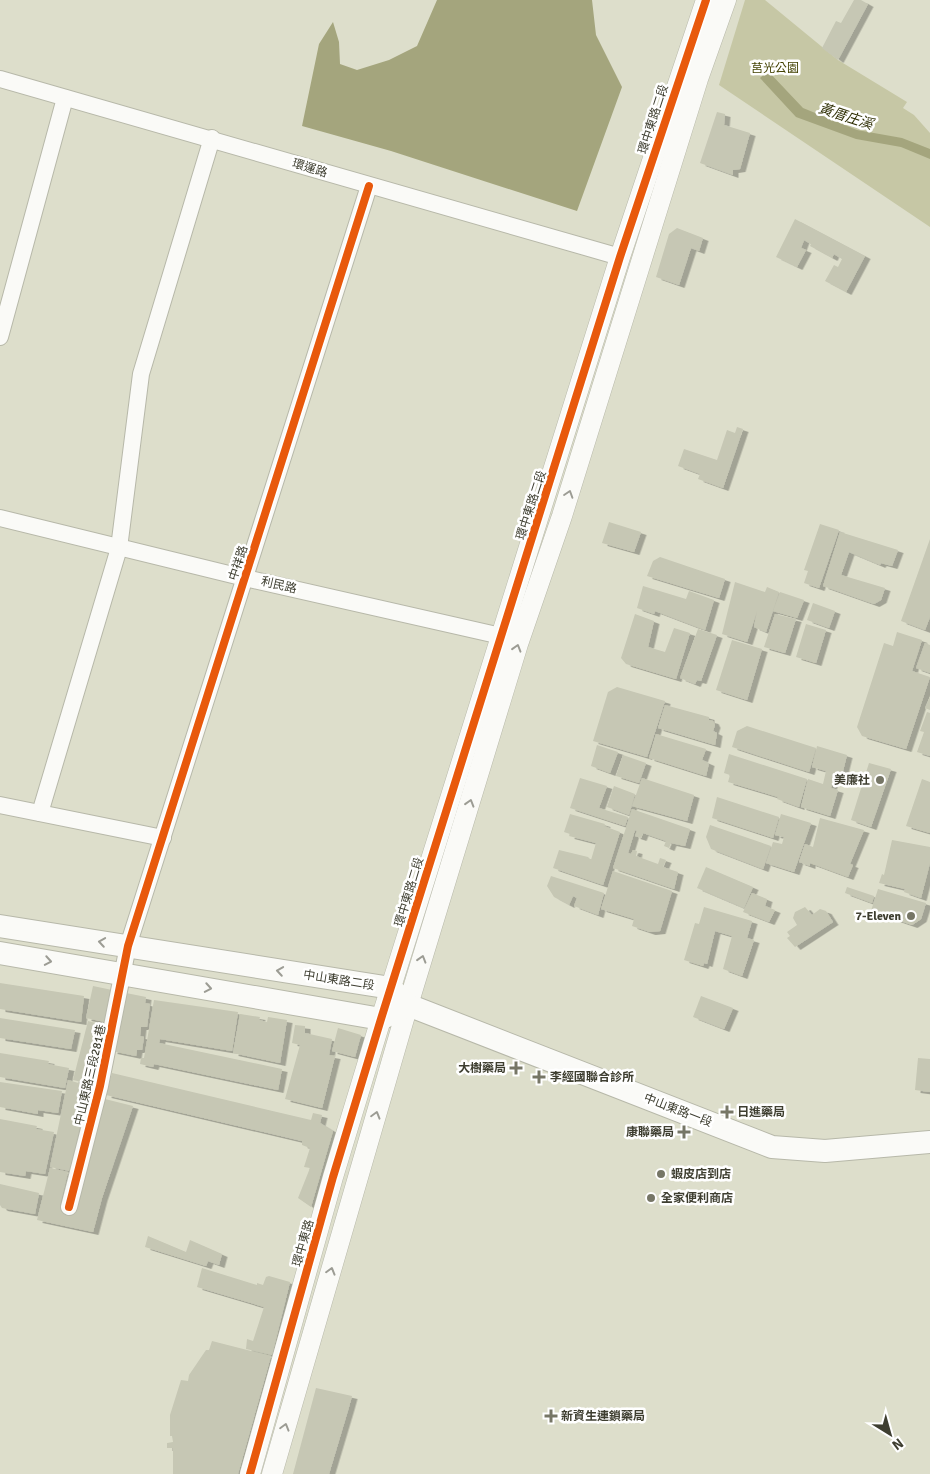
<svg xmlns="http://www.w3.org/2000/svg" width="930" height="1474" viewBox="0 0 930 1474" font-family="Signika,'Noto Sans TC',sans-serif">
<defs>
<filter id="shadow"><feDropShadow dx="5.5" dy="3" stdDeviation="0" flood-color="#0004"/></filter>
</defs>
<rect width="100%" height="100%" fill="#dddecb"/>
<polygon fill="#c6c7a5" points="745,0 765,0 838,60 907,102 903,108 914,115 930,133 930,227 719,85"/>
<g fill="#a4a57d">
<polygon points="437,0 592,0 596,35 622,87 577,211 391,151 302,126 319,44 333,22 339,42 340,64 357,70 389,60 417,46"/>
<polygon points="768,71 803,108 857,130 902,138 930,149 930,159 901,147 856,139 796,117 760,78"/>
</g>
<g fill="#c6c7b4" filter="url(#shadow)">
<polygon points="854,0 861,0 868,4 838,60 822,48 836,21 841,23"/>
<polygon points="717,112 725,114 724,125 750,133 740,169 733,170 733,175 700,163"/>
<polygon points="795,219 865,256 846,292 825,281 834,265 838,267 842,259 834,254 832,258 810,246 811,244 804,240 801,248 806,250 797,267 776,257"/>
<polygon points="677,228 703,238 699,251 691,248 679,285 656,277 669,234"/>
<polygon points="737,427 743,429 723,488 698,479 700,474 678,466 684,449 717,460 727,430 735,433"/>
<polygon points="609,522 641,532 634,552 602,543"/>
<polygon points="820,524 839,530 819,588 804,583 808,571 804,570"/>
<polygon points="840,532 898,550 892,566 881,563 880,565 849,552 841,575 885,588 881,600 874,604 823,586"/>
<polygon points="930,539 930,617 925,630 901,621"/>
<polygon points="660,557 725,579 719,598 647,576 653,561"/>
<polygon points="735,582 765,592 767,587 779,592 766,632 754,627 757,611 747,642 722,634"/>
<polygon points="643,586 686,599 689,591 714,600 705,630 655,611 654,614 637,608"/>
<polygon points="780,592 804,600 797,618 773,611"/>
<polygon points="813,603 835,611 829,628 807,620"/>
<polygon points="635,614 654,621 648,647 665,652 674,628 690,633 676,679 626,664 621,658"/>
<polygon points="775,614 796,619 785,653 764,647"/>
<polygon points="806,624 826,630 816,663 796,657"/>
<polygon points="698,629 717,635 701,681 697,680 695,684 680,678"/>
<polygon points="897,632 922,640 912,671 930,677 906,749 862,736 857,727 884,643 893,646"/>
<polygon points="732,640 762,649 747,700 716,690"/>
<polygon points="925,643 930,645 930,673 916,668"/>
<polygon points="617,687 665,701 647,757 593,741 608,692"/>
<polygon points="930,697 930,710 925,708"/>
<polygon points="665,705 709,717 709,720 713,721 715,725 713,731 717,733 715,745 658,728"/>
<polygon points="927,712 930,713 930,756 917,752 924,732 920,731"/>
<polygon points="747,726 816,748 809,772 732,747 737,731"/>
<polygon points="656,734 706,749 702,760 709,763 706,776 649,758"/>
<polygon points="597,745 618,752 610,773 591,766"/>
<polygon points="817,746 847,755 842,775 835,773 831,788 838,790 830,816 801,807 808,779 823,784 826,771 812,767"/>
<polygon points="729,754 807,779 799,807 777,799 778,797 728,782 730,775 724,773"/>
<polygon points="623,755 646,763 639,783 616,776"/>
<polygon points="869,763 891,769 871,827 851,820"/>
<polygon points="580,778 607,786 599,808 628,817 625,826 570,808"/>
<polygon points="642,778 694,795 687,821 632,806"/>
<polygon points="922,779 930,782 930,833 906,826"/>
<polygon points="614,786 635,794 629,815 607,807"/>
<polygon points="717,797 779,817 773,838 712,818"/>
<polygon points="632,809 690,829 685,846 671,843 669,848 664,846 666,841 643,833 641,838 635,836 637,831 635,830 628,853 631,854 633,850 637,851 636,856 658,864 660,858 666,860 663,867 678,872 674,889 613,868"/>
<polygon points="570,814 605,824 604,826 620,832 603,885 553,868 559,850 588,857 591,860 596,843 569,836 570,834 564,832"/>
<polygon points="781,814 811,823 794,872 766,863 773,842 782,844 784,837 775,835"/>
<polygon points="820,818 864,830 850,864 853,865 848,877 810,863 810,866 799,862 805,844 813,847"/>
<polygon points="710,825 771,846 763,869 711,849 706,837"/>
<polygon points="892,840 930,847 930,863 921,898 904,892 905,889 879,883 882,874 884,875"/>
<polygon points="706,867 753,887 744,908 697,888"/>
<polygon points="613,871 672,891 660,931 650,932 632,926 634,919 601,909"/>
<polygon points="551,876 604,893 598,915 574,906 577,898 573,896 569,905 554,897 547,886"/>
<polygon points="847,887 874,896 872,903 845,893"/>
<polygon points="878,889 926,903 921,919 912,925 871,911"/>
<polygon points="752,893 767,899 765,906 775,910 769,922 743,912"/>
<polygon points="704,907 752,921 747,938 754,940 742,976 723,969 732,936 715,931 707,964 704,963 703,966 684,960 695,923 699,924"/>
<polygon points="805,907 812,915 820,909 826,911 833,922 795,947 787,938 790,936 787,932 797,925 793,918 795,912"/>
<polygon points="0,983 84,996 81,1022 0,1009"/>
<polygon points="93,986 112,990 105,1022 86,1018"/>
<polygon points="126,993 146,997 145,1003 150,1004 147,1027 141,1027 140,1036 144,1037 142,1050 137,1050 136,1056 112,1051"/>
<polygon points="701,996 733,1008 724,1029 693,1017"/>
<polygon points="154,1000 238,1012 232,1051 160,1039 159,1043 282,1069 278,1090 154,1064 153,1067 140,1064 141,1058 144,1058"/>
<polygon points="240,1014 260,1017 259,1020 267,1022 268,1017 287,1020 280,1063 233,1053"/>
<polygon points="0,1018 75,1030 71,1049 0,1038"/>
<polygon points="88,1021 104,1025 90,1084 73,1080"/>
<polygon points="295,1025 305,1026 305,1033 332,1039 329,1055 335,1056 322,1108 285,1099 300,1045 292,1043"/>
<polygon points="338,1028 361,1035 355,1057 332,1051"/>
<polygon points="0,1053 49,1061 48,1064 69,1068 65,1088 0,1077"/>
<polygon points="918,1058 930,1059 930,1092 915,1090"/>
<polygon points="112,1073 311,1120 313,1113 322,1115 320,1123 333,1131 311,1207 298,1198 310,1168 304,1167 310,1148 302,1145 302,1141 106,1095"/>
<polygon points="68,1080 89,1086 70,1171 50,1167"/>
<polygon points="0,1082 62,1091 58,1113 38,1110 38,1114 0,1107"/>
<polygon points="101,1098 133,1106 102,1198 93,1232 37,1220 50,1168 68,1172 60,1205 75,1208"/>
<polygon points="0,1119 37,1126 36,1129 54,1132 45,1174 26,1171 25,1176 0,1172"/>
<polygon points="0,1184 39,1193 35,1214 2,1208 0,1205"/>
<polygon points="148,1236 186,1252 190,1240 222,1254 219,1265 208,1261 206,1266 145,1247"/>
<polygon points="202,1268 257,1285 257,1283 263,1285 266,1277 269,1276 290,1282 272,1355 246,1349 247,1339 253,1341 264,1307 197,1287"/>
<polygon points="212,1341 271,1356 238,1474 173,1474 173,1448 167,1448 167,1443 173,1442 172,1436 170,1436 170,1415 181,1380 188,1381 189,1375 206,1350 209,1350"/>
<polygon points="316,1388 352,1396 349,1407 329,1474 293,1474"/>
</g>
<g fill="none" stroke-linecap="round" stroke-linejoin="round">
<g stroke="#b7b8a9" stroke-width="18">
<g id="minor">
<polyline points="0,79 620,257"/>
<polyline points="0,337 65,98"/>
<polyline points="0,518 245,578 501,636"/>
<polyline points="0,805 163,838"/>
<polyline points="40,813 119,548 141,374 212,138"/>
<polyline points="69,1207 100,1086 128,946 369,186"/>
</g>
</g>
<g stroke="#b7b8a9" stroke-width="21">
<g id="tertiary">
<polyline points="250,1474 333,1177 381,1019 620,257 706,0"/>
<polyline points="272,1474 408,1005 518,644 562,516 698,79 726,0"/>
</g>
</g>
<g stroke="#b7b8a9" stroke-width="24">
<g id="secondary">
<polyline points="0,926 391,988 408,1005 772,1147 825,1151 930,1142"/>
<polyline points="0,953 381,1019 408,1005"/>
</g>
</g>
<use href="#minor" stroke="#fafaf7" stroke-width="16"/>
<use href="#tertiary" stroke="#fafaf7" stroke-width="20"/>
<use href="#secondary" stroke="#fafaf7" stroke-width="22"/>
<g stroke="#fff" stroke-width="11">
<g id="cycleway">
<polyline points="69,1207 100,1086 128,946 369,186"/>
<polyline points="250,1474 333,1177 381,1019 620,257 706,0"/>
</g>
</g>
<use href="#cycleway" stroke="#e8590c" stroke-width="8"/>
</g>
<defs><path id="oneway-chevron" d="M-2-3.5L2.5 0L-2 3.5" fill="none" stroke-width="1.6" stroke-linecap="round" stroke-linejoin="round" transform="scale(1.25)"/></defs>
<g stroke="#9c9c94">
<use href="#oneway-chevron" transform="translate(569 494) rotate(-72)"/>
<use href="#oneway-chevron" transform="translate(517 648) rotate(-73)"/>
<use href="#oneway-chevron" transform="translate(470 803) rotate(-73)"/>
<use href="#oneway-chevron" transform="translate(102 942) rotate(-171)"/>
<use href="#oneway-chevron" transform="translate(422 959) rotate(-73)"/>
<use href="#oneway-chevron" transform="translate(48 961) rotate(10)"/>
<use href="#oneway-chevron" transform="translate(280 971) rotate(-171)"/>
<use href="#oneway-chevron" transform="translate(208 988) rotate(10)"/>
<use href="#oneway-chevron" transform="translate(376 1115) rotate(-74)"/>
<use href="#oneway-chevron" transform="translate(331 1271) rotate(-74)"/>
<use href="#oneway-chevron" transform="translate(285 1427) rotate(-74)"/>
</g>
<g fill="#767666" stroke="#fff" stroke-width="2">
<circle cx="880" cy="780" r="5"/>
<circle cx="911" cy="916" r="5"/>
<path d="M513.5 1060.5h5v5h5v5h-5v5h-5v-5h-5v-5h5z"/>
<path d="M536.5 1069.5h5v5h5v5h-5v5h-5v-5h-5v-5h5z"/>
<path d="M724.5 1104.5h5v5h5v5h-5v5h-5v-5h-5v-5h5z"/>
<path d="M681.5 1124.5h5v5h5v5h-5v5h-5v-5h-5v-5h5z"/>
<circle cx="661" cy="1174" r="5"/>
<circle cx="651" cy="1198" r="5"/>
<path d="M548.5 1408.5h5v5h5v5h-5v5h-5v-5h-5v-5h5z"/>
</g>
<g text-anchor="middle" stroke-width="5" stroke-linejoin="round" paint-order="stroke">
<g font-size="12" fill="#424100" stroke="#fff">
<text x="775" y="72">莒光公園</text>
</g>
<g font-size="12" fill="#3e3e30" stroke="#fff">
<text transform="translate(653 119) rotate(-72)" y="4">環中東路二段</text>
<text transform="translate(310 168) rotate(17)" y="4">環運路</text>
<text transform="translate(531 505) rotate(-72)" y="4">環中東路二段</text>
<text transform="translate(238 563) rotate(-72)" y="4">中祥路</text>
<text transform="translate(279 585) rotate(13)" y="4">利民路</text>
<text transform="translate(409 892) rotate(-73)" y="4">環中東路二段</text>
<text transform="translate(339 980) rotate(9)" y="4">中山東路二段</text>
<text transform="translate(90 1075) rotate(-77)" y="4">中山東路三段281巷</text>
<text transform="translate(678 1110) rotate(21)" y="4">中山東路一段</text>
<text transform="translate(303 1243) rotate(-74)" y="4">環中東路</text>
</g>
<g font-size="12" font-weight="bold" fill="#3e3e30" stroke="#fff" text-anchor="start">
<text x="870" y="784" text-anchor="end">美廉社</text>
<text x="901" y="920" text-anchor="end">7-Eleven</text>
<text x="506" y="1072" text-anchor="end">大樹藥局</text>
<text x="550" y="1081">李經國聯合診所</text>
<text x="737" y="1116">日進藥局</text>
<text x="674" y="1136" text-anchor="end">康聯藥局</text>
<text x="671" y="1178">蝦皮店到店</text>
<text x="661" y="1202">全家便利商店</text>
<text x="561" y="1420">新資生連鎖藥局</text>
</g>
<g font-size="14" font-style="italic" fill="#303005" stroke="#fff">
<text transform="translate(846 116) rotate(18)" y="5">黃厝庄溪</text>
</g>
</g>
<g transform="translate(890 1434) rotate(143)" stroke="#ffffff" stroke-width="4" paint-order="stroke">
<path d="M0-4L9 19L0 12L-9 19Z" fill="#3e3e30"/>
<text y="-8" font-size="14" font-weight="bold" text-anchor="middle" fill="#3e3e30">N</text>
</g>
</svg>
